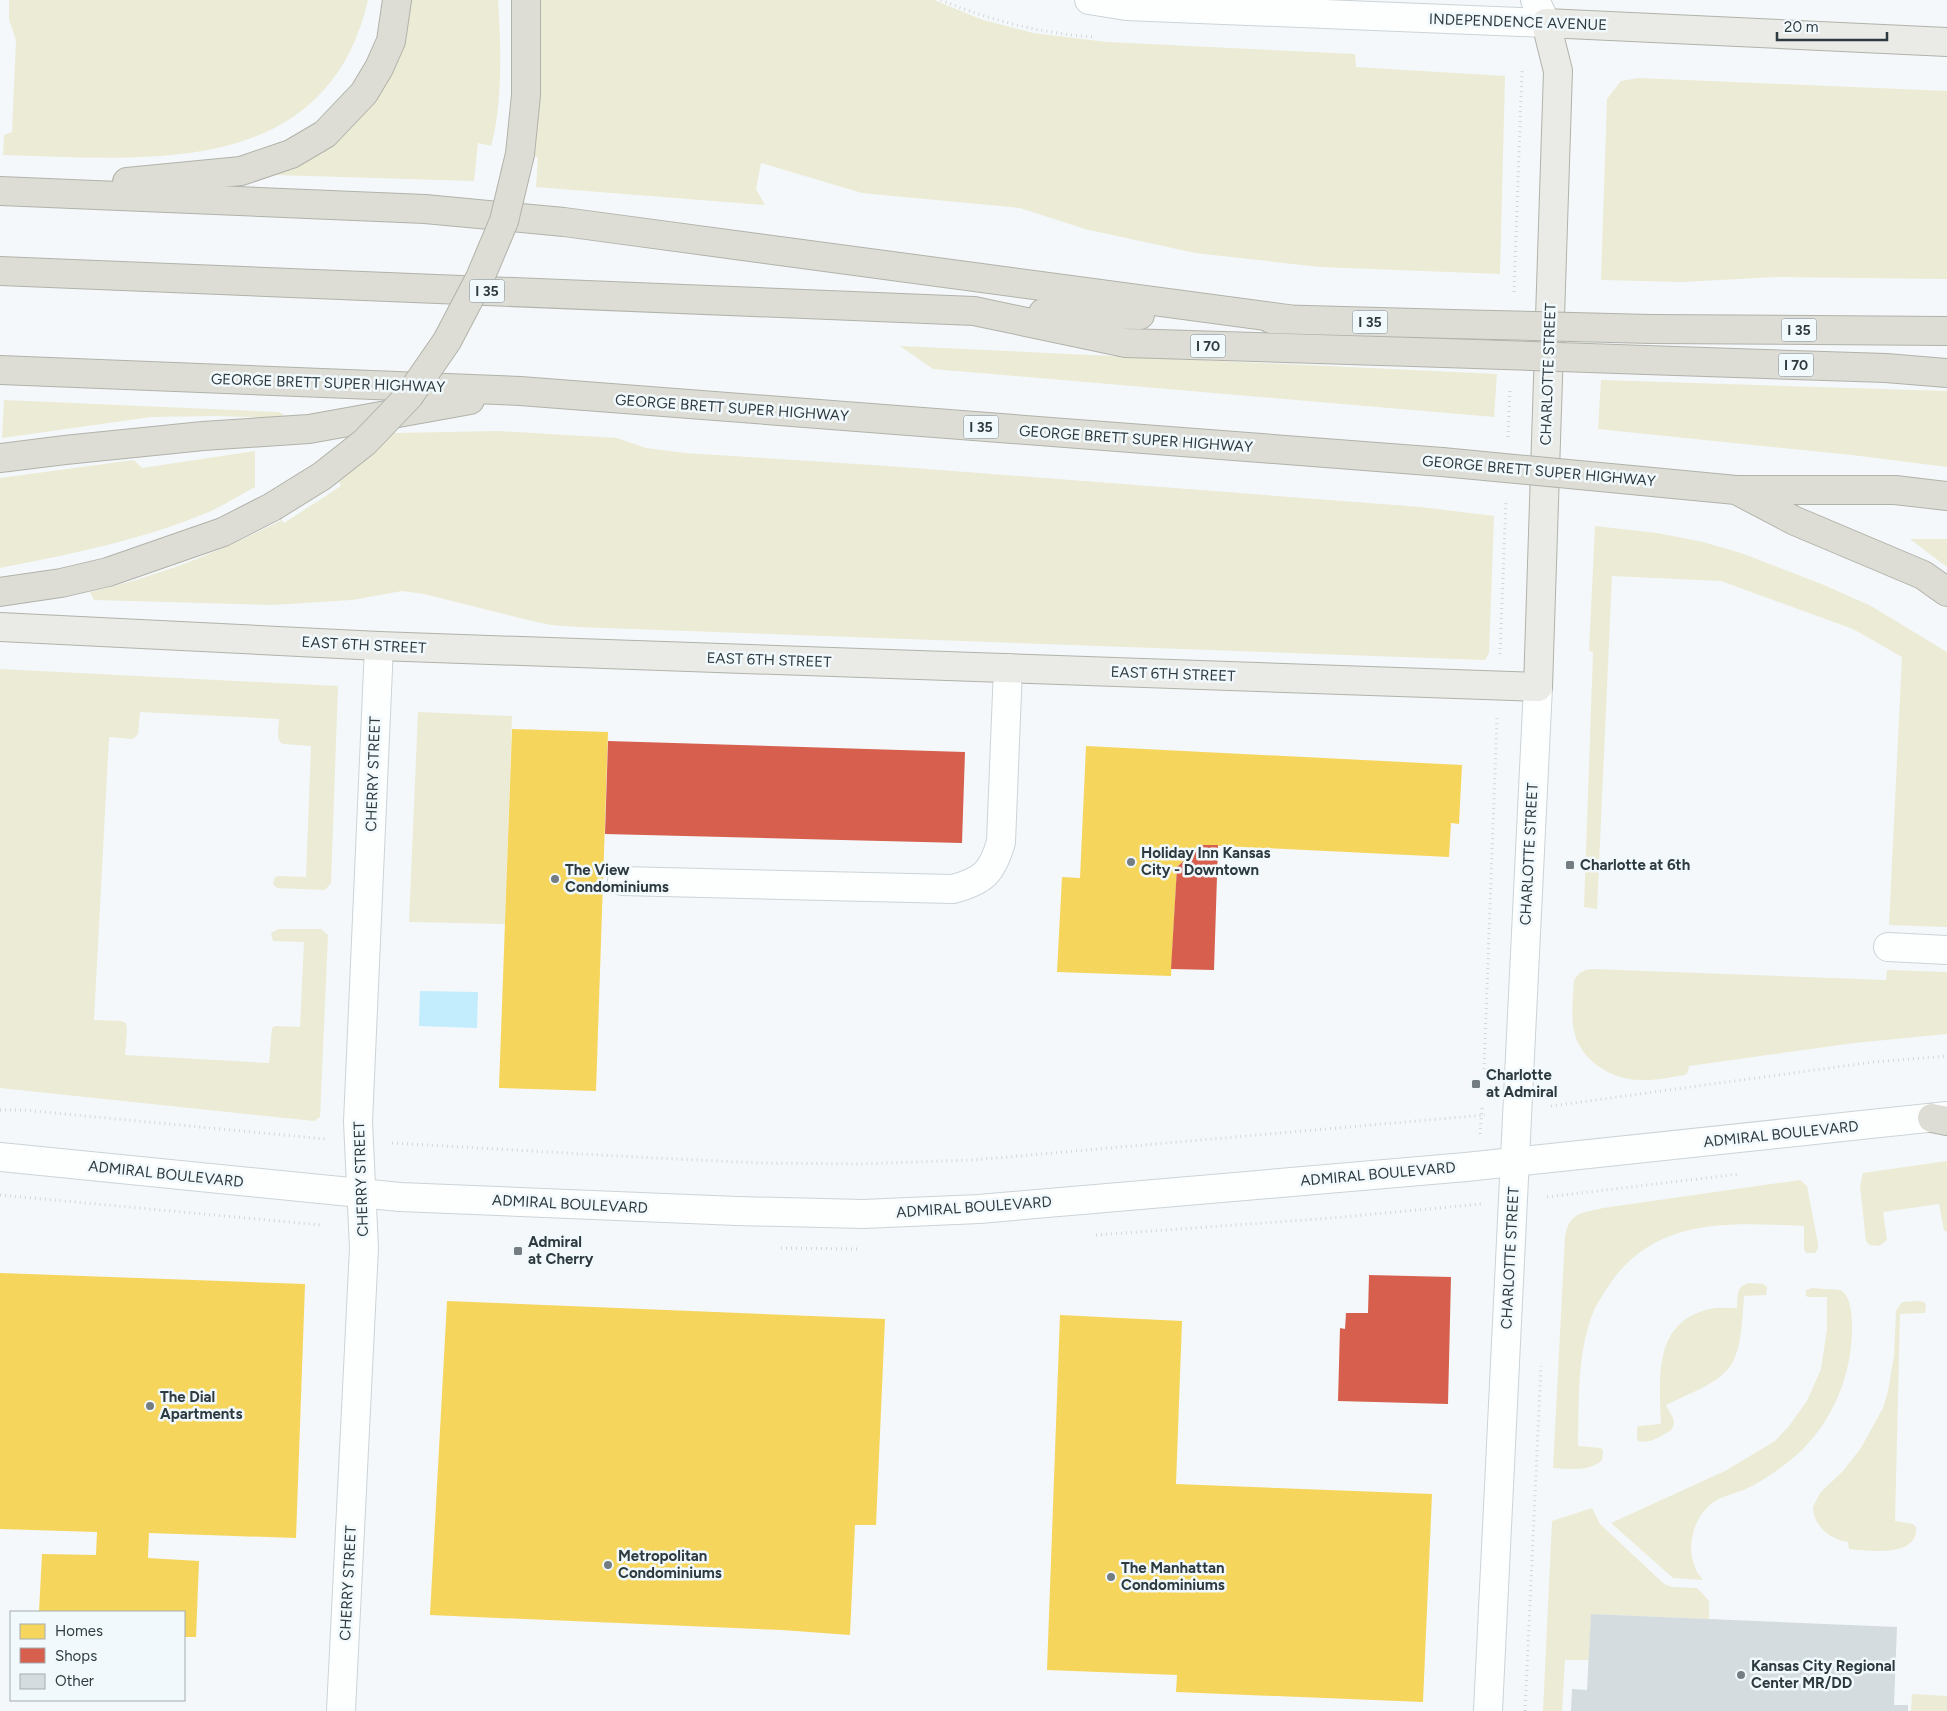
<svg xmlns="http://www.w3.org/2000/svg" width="1947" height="1711" viewBox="0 0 1947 1711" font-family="Figtree,sans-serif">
<rect width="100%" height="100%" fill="#f4f8fa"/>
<g fill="#ecebd5">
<path d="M9,0H368C326,180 147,159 3,155L4,135L12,132L16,40L9,19Z"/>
<path d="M411,0H498C501,44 503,104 491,146L478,143L474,181L276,175L321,149L407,24Z"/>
<polygon points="536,0 934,0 983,20 1033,33 1107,42 1355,54 1356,67 1505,76 1500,274 1320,267 1195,253 1085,229 1020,208 862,193 761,163 756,189 765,205 536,187 538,157 530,157"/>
<polygon points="1639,78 1947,91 1947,279 1776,277 1682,282 1601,280 1607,99 1621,81"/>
<polygon points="900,346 1497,374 1494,417 933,369"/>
<polygon points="1601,380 1947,391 1947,467 1852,455 1598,429"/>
<polygon points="4,400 279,412 284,415 277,418 215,416 151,417 2,438"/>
<path d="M498,431L617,438L646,448L685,453L888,466L1421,507L1494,516L1489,653L1485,660L577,627L551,625L524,619L424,594L402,591L352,600L272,605L94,600L90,592C157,577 222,551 282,520L284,523L341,486L338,480L377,451L394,433Z"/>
<path d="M255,451V487C240,495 226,504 211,511C143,540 71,554 0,568V478L134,460L142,468Z"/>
<polygon points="1595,526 1657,533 1703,542 1741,553 1824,585 1871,606 1947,652 1947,927 1889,925 1902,657 1853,629 1721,581 1612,576 1597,909 1584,907 1593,652 1589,651"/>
<polygon points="1910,539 1947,539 1947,567"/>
<path d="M0,669L338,686L331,883L325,890L277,888L273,884L274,879L277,876L306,877L311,746L283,744C275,740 279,728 279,719L140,712L138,734L133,739L109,737L94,1020L121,1021L126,1023L127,1029L125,1055L269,1063L272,1028L275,1026L300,1027L304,942L273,941L271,933L279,929H321L328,935L320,1117L314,1121L0,1088Z"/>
<polygon points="418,712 512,716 505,924 409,922"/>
<path d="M1592,969L1886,980L1887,970L1947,972V1034L1854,1043L1689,1066L1688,1072L1685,1075C1670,1077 1655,1081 1640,1080C1612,1080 1580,1060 1574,1031C1571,1018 1573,995 1574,981C1578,973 1582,970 1592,969Z"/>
<polygon points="1947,1161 1947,1232 1944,1230 1939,1204 1883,1212 1887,1240 1879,1246 1870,1245 1866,1241 1860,1186 1863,1173"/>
<path d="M1800,1180L1807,1186L1818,1244V1248L1815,1253H1806L1804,1249V1226C1735,1223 1661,1216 1614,1278C1605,1291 1595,1305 1590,1321C1577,1360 1579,1405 1578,1446L1601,1448L1603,1451L1602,1460C1591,1472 1567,1469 1553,1468L1565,1237C1569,1212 1582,1213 1603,1208Z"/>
<path d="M1749,1283L1763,1284L1767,1287L1766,1295L1744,1296C1739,1374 1735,1373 1666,1405C1670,1414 1679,1422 1670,1431C1661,1436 1646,1446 1637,1440V1430L1638,1426L1661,1424C1660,1379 1652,1322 1710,1309C1718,1307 1728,1308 1737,1308C1738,1296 1736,1286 1749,1283Z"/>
<path d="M1812,1288L1840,1290C1851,1295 1852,1316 1852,1328C1852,1372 1835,1416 1804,1448C1789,1463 1770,1476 1752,1486C1741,1492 1728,1494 1717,1500C1695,1512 1685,1545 1695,1567C1696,1572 1700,1576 1703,1580L1673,1578L1611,1523L1725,1471L1775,1441L1789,1426L1807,1401L1821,1369L1827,1329V1297H1808L1806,1296V1290Z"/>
<path d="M1919,1301L1924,1302L1926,1305L1925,1313L1900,1314L1895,1521L1913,1524L1916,1527C1919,1558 1868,1551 1849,1549L1848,1542C1831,1540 1813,1526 1813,1507L1820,1493L1843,1471L1861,1448L1883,1408L1888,1391L1894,1356L1896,1311L1902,1302Z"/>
<polygon points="1592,1508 1600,1524 1664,1584 1672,1587 1697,1588 1709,1601 1709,1619 1591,1614 1589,1660 1565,1660 1562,1711 1543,1711 1552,1521"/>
<polygon points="1912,1694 1947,1696 1947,1711 1911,1711"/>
</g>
<polygon fill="#c3ecfd" points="420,991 478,992 477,1028 419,1026"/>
<g fill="#f6d55c">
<polygon points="512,729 608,732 596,1091 499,1088"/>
<polygon points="1086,746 1462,765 1459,824 1451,823 1449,857 1201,845 1177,867 1171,976 1057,972 1062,877 1080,878"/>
<polygon points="0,1273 305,1284 296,1538 149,1533 148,1558 199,1561 196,1637 184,1637 184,1612 39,1612 42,1554 96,1555 97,1532 0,1529"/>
<polygon points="447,1301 885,1319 876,1525 855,1525 850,1635 782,1630 430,1615"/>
<polygon points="1060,1315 1182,1321 1176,1484 1432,1494 1423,1702 1176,1692 1177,1675 1047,1670"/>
</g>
<g fill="#d6604d">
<polygon points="608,741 965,752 962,843 605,834"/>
<polygon points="1201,845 1218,845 1214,970 1171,969 1177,867"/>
<polygon points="1369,1275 1451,1277 1448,1404 1338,1401 1340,1328 1345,1329 1346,1313 1368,1313"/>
</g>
<polygon fill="#d4dce0" points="1591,1614 1897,1627 1894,1705 1908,1705 1908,1711 1571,1711 1572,1689 1587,1690"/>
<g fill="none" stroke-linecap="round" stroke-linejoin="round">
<g stroke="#cbd4d8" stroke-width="30">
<g id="minor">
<polyline points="1089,0 1126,6 1546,23 1535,0"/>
<path d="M622,881L953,889C983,881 992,873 1001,842L1008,668"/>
<polyline points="1888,947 1947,950"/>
<polyline points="0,1157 400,1197 737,1211 863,1214 979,1209 1466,1167 1947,1116"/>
<polyline points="341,1711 364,1248 358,1122 379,646"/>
<polyline points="1488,1711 1538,687"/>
</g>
</g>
<g stroke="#b1b2aa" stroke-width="30">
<polyline id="major" points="0,627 379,646 1538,687 1558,71 1546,23 1947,42"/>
</g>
<g stroke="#b1b2aa" stroke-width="30">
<g id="highway">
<polyline points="520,154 526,95 526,0"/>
<polyline points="127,182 241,171 291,154 325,134 364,93 379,68 391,41 397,0"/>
<polyline points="0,191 425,209 564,222 1288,319"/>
<polyline points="0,271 974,311 1126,343 1444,353"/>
<polyline points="1043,313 1140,315"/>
<polyline points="1271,319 1452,324"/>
<polyline points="1651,329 1947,331"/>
<polyline points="1646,360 1886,368 1947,373"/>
<polyline points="0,370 520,391 1442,462"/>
<polyline points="0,458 65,450 203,436 309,429 470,400"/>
<polyline points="1642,481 1736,490 1795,521 1923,575 1947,592"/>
<polyline points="1740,490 1895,490 1947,496"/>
<polyline points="0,592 61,583 108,572 223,532 272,507"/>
<polyline points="1932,1118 1947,1121"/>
</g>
</g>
<g stroke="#d3d6d6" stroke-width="3" stroke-dasharray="1 4" stroke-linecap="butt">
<path d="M941,0C989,20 1043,34 1095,37"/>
<polyline points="1514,292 1522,71"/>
<polyline points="1508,437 1510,388"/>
<polyline points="1500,654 1506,500"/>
<polyline points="1484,1069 1497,718"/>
<polyline points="1551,1106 1874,1062 1947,1056"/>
<polyline points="0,1110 23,1110 325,1139"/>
<polyline points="1480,1134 1482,1107"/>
<polyline points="392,1143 635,1157 760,1163 860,1164 973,1160 1485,1115"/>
<polyline points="0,1195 321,1225"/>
<polyline points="1547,1197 1739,1174"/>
<polyline points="1096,1235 1332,1218 1481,1204"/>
<polyline points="781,1248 857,1249"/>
<polyline points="1525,1711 1541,1366"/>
</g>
<use href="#minor" stroke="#fdfefe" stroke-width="28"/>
<use href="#major" stroke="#eaeae6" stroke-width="28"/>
<use href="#highway" stroke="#ddddd5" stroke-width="28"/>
<g stroke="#b1b2aa" stroke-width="30" stroke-linecap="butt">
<g id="highway-bridge">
<polyline points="1452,324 1651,329"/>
<polyline points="1444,353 1646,360"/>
<polyline points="1442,462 1642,481"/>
<polyline points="272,507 322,476 365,442 409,396 447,341 480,278 504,221 520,154"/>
</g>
</g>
<use href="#highway-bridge" stroke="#ddddd5" stroke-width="28"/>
</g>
<g fill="#737d82" stroke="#f2f9fc" stroke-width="2">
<circle cx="1131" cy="862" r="5"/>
<rect x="1565" y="860" width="10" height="10" rx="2.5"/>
<circle cx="555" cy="879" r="5"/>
<rect x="1471" y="1079" width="10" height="10" rx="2.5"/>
<rect x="513" y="1246" width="10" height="10" rx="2.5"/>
<circle cx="150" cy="1406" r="5"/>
<circle cx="608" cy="1565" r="5"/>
<circle cx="1111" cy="1577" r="5"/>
<circle cx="1741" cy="1675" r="5"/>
</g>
<g text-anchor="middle" stroke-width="5" stroke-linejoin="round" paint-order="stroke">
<g fill="#f2f9fc" stroke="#687479" stroke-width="1">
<rect x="469.5" y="279.5" width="35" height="23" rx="4"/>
<rect x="1352.5" y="310.5" width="35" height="23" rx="4"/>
<rect x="1781.5" y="318.5" width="35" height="23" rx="4"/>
<rect x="1190.5" y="334.5" width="35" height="23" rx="4"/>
<rect x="1778.5" y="353.5" width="35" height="23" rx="4"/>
<rect x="963.5" y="415.5" width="35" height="23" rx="4"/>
</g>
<g font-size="14" font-weight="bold" fill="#2d3b41">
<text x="487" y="296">I 35</text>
<text x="1370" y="327">I 35</text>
<text x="1799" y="335">I 35</text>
<text x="1208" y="351">I 70</text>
<text x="1796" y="370">I 70</text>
<text x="981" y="432">I 35</text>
</g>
<g font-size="15" fill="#2d3b41" stroke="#f2f9fc">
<text transform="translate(1518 22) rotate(2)" y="5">INDEPENDENCE AVENUE</text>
<text transform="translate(1548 374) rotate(-88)" y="5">CHARLOTTE STREET</text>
<text transform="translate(328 383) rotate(2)" y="5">GEORGE BRETT SUPER HIGHWAY</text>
<text transform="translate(732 408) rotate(4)" y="5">GEORGE BRETT SUPER HIGHWAY</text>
<text transform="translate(1136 439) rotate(4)" y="5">GEORGE BRETT SUPER HIGHWAY</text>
<text transform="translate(1539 471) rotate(5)" y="5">GEORGE BRETT SUPER HIGHWAY</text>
<text transform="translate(364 645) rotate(3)" y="5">EAST 6TH STREET</text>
<text transform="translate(769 660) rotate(2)" y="5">EAST 6TH STREET</text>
<text transform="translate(1173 674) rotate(2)" y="5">EAST 6TH STREET</text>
<text transform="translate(373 774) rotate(-88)" y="5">CHERRY STREET</text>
<text transform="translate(1529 854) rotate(-87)" y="5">CHARLOTTE STREET</text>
<text transform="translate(1781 1134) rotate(-6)" y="5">ADMIRAL BOULEVARD</text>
<text transform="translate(166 1174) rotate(6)" y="5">ADMIRAL BOULEVARD</text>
<text transform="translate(1378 1174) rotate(-5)" y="5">ADMIRAL BOULEVARD</text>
<text transform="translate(361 1179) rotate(-92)" y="5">CHERRY STREET</text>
<text transform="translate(570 1204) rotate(3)" y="5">ADMIRAL BOULEVARD</text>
<text transform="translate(974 1207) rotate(-4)" y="5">ADMIRAL BOULEVARD</text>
<text transform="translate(1510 1258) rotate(-87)" y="5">CHARLOTTE STREET</text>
<text transform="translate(348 1583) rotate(-87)" y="5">CHERRY STREET</text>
</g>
<g font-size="15" font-weight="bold" fill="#2d3b41" stroke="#f2f9fc" text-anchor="start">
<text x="1141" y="858">Holiday Inn Kansas<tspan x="1141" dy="17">City - Downtown</tspan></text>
<text x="1580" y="870">Charlotte at 6th</text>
<text x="565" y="875">The View<tspan x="565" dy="17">Condominiums</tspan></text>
<text x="1486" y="1080">Charlotte<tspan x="1486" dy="17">at Admiral</tspan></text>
<text x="528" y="1247">Admiral<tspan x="528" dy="17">at Cherry</tspan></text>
<text x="160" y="1402">The Dial<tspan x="160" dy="17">Apartments</tspan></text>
<text x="618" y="1561">Metropolitan<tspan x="618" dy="17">Condominiums</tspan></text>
<text x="1121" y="1573">The Manhattan<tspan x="1121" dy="17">Condominiums</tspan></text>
<text x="1751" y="1671">Kansas City Regional<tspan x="1751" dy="17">Center MR/DD</tspan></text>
</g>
</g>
<rect x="10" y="1611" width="175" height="90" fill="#f2f9fc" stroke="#a3adb1"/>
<rect x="20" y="1624" width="25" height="15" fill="#f6d55c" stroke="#a3adb1"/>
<text x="55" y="1636" font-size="15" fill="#2d3b41">Homes</text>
<rect x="20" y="1648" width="25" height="15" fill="#d6604d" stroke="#a3adb1"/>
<text x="55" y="1661" font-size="15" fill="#2d3b41">Shops</text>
<rect x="20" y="1674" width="25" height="15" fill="#d4dce0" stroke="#a3adb1"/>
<text x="55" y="1686" font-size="15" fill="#2d3b41">Other</text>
<path d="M1777 32v8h110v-8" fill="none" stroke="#2d3b41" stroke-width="2.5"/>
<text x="1784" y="32" font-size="15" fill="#2d3b41" stroke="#f2f9fc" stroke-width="4" paint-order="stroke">20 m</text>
</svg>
